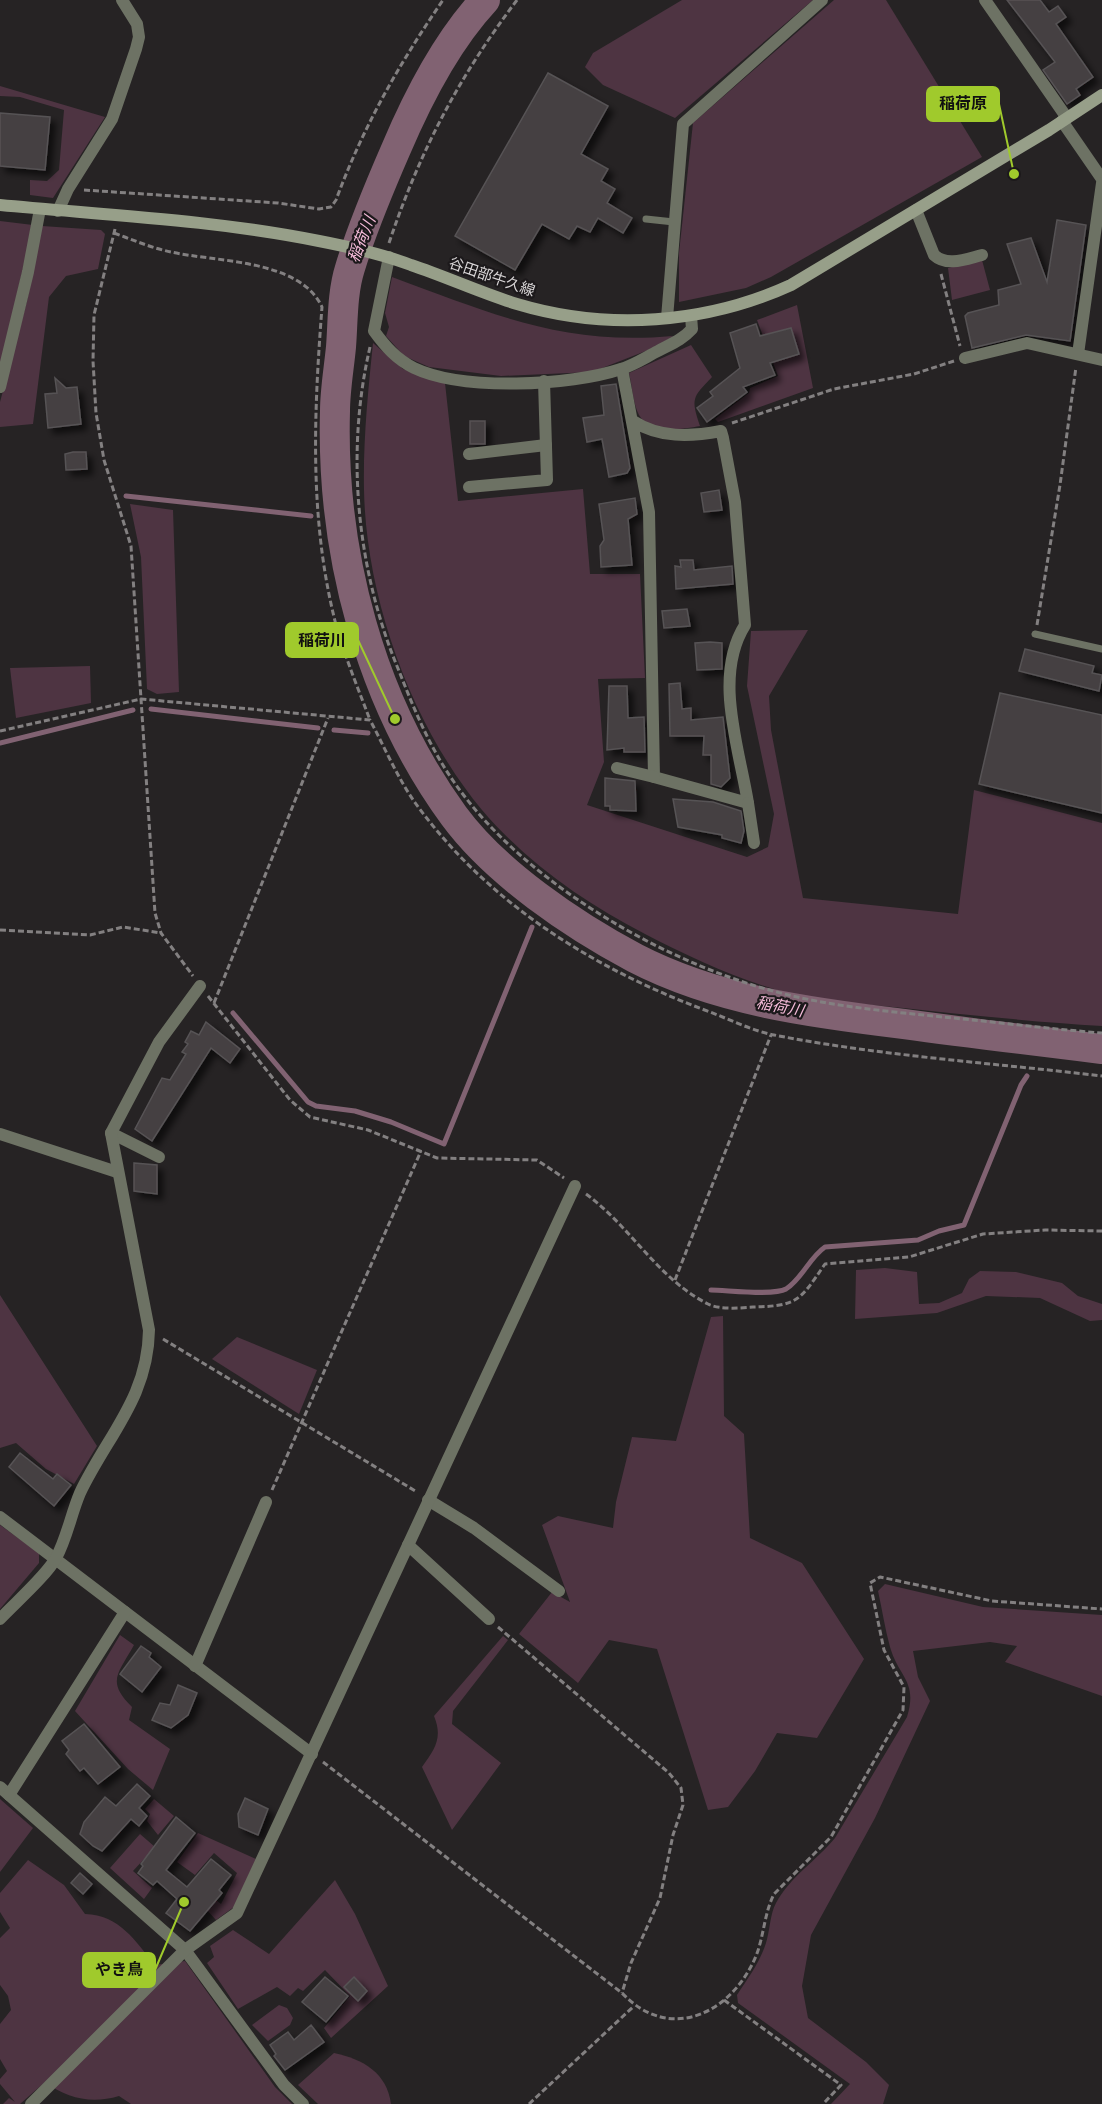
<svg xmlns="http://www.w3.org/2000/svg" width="1102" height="2104" viewBox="0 0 1102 2104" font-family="'Roboto Serif','Noto Sans JP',serif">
<defs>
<filter id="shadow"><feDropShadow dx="5.5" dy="5.5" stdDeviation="3" flood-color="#0009"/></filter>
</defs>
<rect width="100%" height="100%" fill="#262324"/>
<g fill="#4e3442">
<polygon points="682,0 813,0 675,118 603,85 585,67 593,53"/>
<polygon points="834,0 886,0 982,157 771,277 746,288 679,302 679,253 693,123"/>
<polygon points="0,86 105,117 53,198 30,195 30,180 47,181 59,170 64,110 20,97 0,96"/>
<polygon points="0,221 33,225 0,368"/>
<polygon points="42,226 101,230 105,234 98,269 66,276 49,297 33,424 0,427 0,402 27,301"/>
<polygon points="982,260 990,290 952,300 948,268"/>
<path d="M392,277C493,314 563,346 673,336L656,347L592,372L501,376L429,367L404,356L386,336L389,327L385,313Z"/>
<polygon points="797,305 813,388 718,422 715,419 749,393 750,388 778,376 757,320"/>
<path d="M373,343L403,369L445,383L458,501L583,489L590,574H640L645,678L598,679L604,762L587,805L747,857L768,847L774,814L747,686L751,631L808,630L769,696L771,730L803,898L958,914L974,790L1102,823V1026C1035,1022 969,1015 903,1008C862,1004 820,1001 781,991C737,979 685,955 645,934C586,904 526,862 482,810C412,726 366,599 364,490C363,441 368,392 373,343Z"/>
<path d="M691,345L712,377C692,398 691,398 700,426C682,429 651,436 639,415C633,404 632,385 629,373Z"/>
<polygon points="130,504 173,510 179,692 157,694 147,689 141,557"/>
<polygon points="90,666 91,703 16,718 10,668"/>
<polygon points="885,1268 917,1272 919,1304 939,1303 962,1293 969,1279 980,1271 1016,1272 1062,1283 1078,1296 1102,1304 1102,1320 1090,1321 1040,1298 986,1296 937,1313 855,1319 856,1270"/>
<polygon points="0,1295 97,1446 74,1484 46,1469 16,1443 0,1448"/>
<polygon points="723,1316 724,1416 744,1434 750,1538 802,1563 864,1659 817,1738 777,1733 755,1771 728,1807 708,1810 657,1649 609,1640 578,1683 519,1634 552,1592 570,1602 542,1525 558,1516 613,1528 616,1502 632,1437 676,1441 711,1317"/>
<polygon points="237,1337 317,1370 299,1414 212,1359"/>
<polygon points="0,1525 39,1553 39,1563 0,1609"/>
<path d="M885,1584L983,1607L1102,1615V1696L1005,1662L1017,1646L990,1642L913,1651L918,1677L930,1701L875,1818L811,1935L802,1986L808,2018L866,2062L889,2085L883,2104H831L850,2084L738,2003L737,1995C748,1978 760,1962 766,1943C770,1930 770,1914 776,1903C790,1877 817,1860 835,1838L907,1717C918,1681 899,1678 890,1647C885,1629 882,1609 878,1591Z"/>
<path d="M120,1635L134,1645C118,1674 106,1681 132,1707L129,1720L170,1749L153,1790L128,1769L75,1711Z"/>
<path d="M503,1636L508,1640L453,1711L452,1724L501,1763L452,1830L422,1767C435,1749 443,1738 434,1716Z"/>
<polygon points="0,1799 33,1828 0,1872"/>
<polygon points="154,1799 174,1816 158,1835 147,1821 150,1814 145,1809"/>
<polygon points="198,1833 256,1859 234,1907 216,1920 206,1909 216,1900 221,1904 237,1873 214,1853 195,1875 177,1862"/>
<polygon points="140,1834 155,1847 133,1871 152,1888 144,1899 110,1868"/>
<path d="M28,1860L64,1885L85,1914C120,1915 135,1941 155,1965L185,1961L275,2087L292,2104H131L119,2096C92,2104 68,2099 45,2082L20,2104H3L9,2098L15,2102L0,2084V2079L7,2071L0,2059V2024L11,2010L8,1996L0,1985V1938L10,1928L0,1912V1893Z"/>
<polygon points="335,1880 355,1914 388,1986 331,2038 324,2028 350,1996 325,1970 303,1991 298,1988 290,1996 277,1987 238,2009 207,1963 214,1957 210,1946 233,1930 269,1954"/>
<polygon points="279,2005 287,2008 293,2018 290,2025 268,2041 252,2025"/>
<path d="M334,2053C363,2059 387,2073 391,2104H318L298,2085Z"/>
</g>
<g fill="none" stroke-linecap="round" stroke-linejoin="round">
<g stroke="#816272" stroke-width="5">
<polyline points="126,496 311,516"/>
<polyline points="151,709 318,728"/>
<polyline points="334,730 368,733"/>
<polyline points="0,743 133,710"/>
<polyline points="233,1013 308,1102 316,1106 355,1111 391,1122 444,1144 532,927"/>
<path d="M711,1290C726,1290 774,1296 786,1289C802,1279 809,1258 825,1247L918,1240L939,1231L964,1225L1021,1085L1027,1076"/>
</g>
<path stroke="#816272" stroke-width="30" d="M485,0C446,42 418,97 396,149C379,188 362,228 350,268C342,293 343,322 341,347C339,368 335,390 335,411C331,553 370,701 454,816C496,873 573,925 635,958C718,1001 813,1013 904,1024C970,1033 1036,1041 1102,1049"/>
</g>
<g fill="#444042" stroke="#575355" stroke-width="1.5" filter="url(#shadow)">
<polygon points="1007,0 1040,0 1049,12 1058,6 1066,17 1056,24 1093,77 1076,89 1080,95 1067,104 1043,70 1055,62"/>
<polygon points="548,73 608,106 581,154 608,169 601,181 615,189 607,203 632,218 623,233 598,218 590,232 577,226 569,239 542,224 515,270 455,236"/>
<polygon points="0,113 50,117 45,170 0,166"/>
<polygon points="1057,220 1086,225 1070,341 1026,335 972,348 965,316 968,313 999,305 998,290 1021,284 1007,244 1031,238 1047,282"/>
<polygon points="756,324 760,336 791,328 799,354 770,363 775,375 743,387 747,392 707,422 697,408 713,396 710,392 740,368 730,333"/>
<polygon points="55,378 66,388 77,387 81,424 48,428 45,394 57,393"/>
<polygon points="616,384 630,468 627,473 609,477 602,439 587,442 583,418 604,415 601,386"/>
<rect x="470" y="421" width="15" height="23"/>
<polygon points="73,452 86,452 87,469 66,470 65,454"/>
<polygon points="719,490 722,510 704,512 701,493"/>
<polygon points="635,498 637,514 628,519 632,565 601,567 600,546 604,540 599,504"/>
<polygon points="680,560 693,560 694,570 732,566 733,584 676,589 675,566 681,567"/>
<polygon points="687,609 690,626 664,628 662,611"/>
<polygon points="710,642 722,643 722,669 697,670 695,643"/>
<polygon points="1025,649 1094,666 1092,673 1102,675 1099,691 1019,671"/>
<polygon points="680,683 682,709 691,708 691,720 723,717 730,778 721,787 711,784 711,755 703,755 704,736 670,736 669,684"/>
<polygon points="609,686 627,686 628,718 644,717 645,752 624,752 624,748 607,750"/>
<polygon points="1000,693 1102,715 1102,813 979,784"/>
<polygon points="605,778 635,781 636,811 610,810 610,806 605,806"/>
<polygon points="673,799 713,802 741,811 744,831 741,843 722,838 722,835 678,827"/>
<polygon points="206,1022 240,1049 230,1063 211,1048 152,1141 135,1129 162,1078 170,1080 186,1054 182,1052 188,1044 185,1042 191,1031 199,1035"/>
<polygon points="134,1163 157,1165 157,1194 134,1191"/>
<polygon points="20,1453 53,1479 57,1474 71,1485 54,1506 9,1467"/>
<polygon points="141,1646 151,1653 149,1657 161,1667 142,1692 120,1674"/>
<polygon points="178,1685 197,1693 188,1715 171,1728 152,1720 160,1703 170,1705"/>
<polygon points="84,1724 120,1767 98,1784 84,1768 80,1771 66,1754 69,1750 62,1741"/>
<polygon points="137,1784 150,1796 139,1808 147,1816 139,1826 131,1819 102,1851 93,1846 80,1834 84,1822 105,1797 116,1806"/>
<polygon points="245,1798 268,1809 258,1835 239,1827 238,1814"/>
<polygon points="176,1817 195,1833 166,1870 187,1887 211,1859 231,1875 219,1890 222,1893 190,1931 166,1913 177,1899 157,1881 153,1885 138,1873 143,1866 141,1864"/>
<polygon points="80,1873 92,1884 83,1894 71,1883"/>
<polygon points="325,1977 348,1996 326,2022 302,2002"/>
<polygon points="354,1977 367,1991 358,2001 344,1987"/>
<polygon points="311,2025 324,2042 285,2070 274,2056 276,2054 270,2045 288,2032 294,2040"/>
</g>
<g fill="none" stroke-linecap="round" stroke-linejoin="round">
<g stroke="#838081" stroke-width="3" stroke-dasharray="6 3" stroke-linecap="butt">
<path d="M84,190L278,203L319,209L331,207L336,200C363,127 399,64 443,0"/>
<polyline points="115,229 94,315 93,361 96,413 104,460 131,546 155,913 161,933 193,976"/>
<path d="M114,233C133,240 152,248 171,252C215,262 300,259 322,307C314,412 309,517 335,621C344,655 358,688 370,720"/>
<path d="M389,243C420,151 458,78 517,0"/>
<polyline points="941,274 960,346"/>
<path d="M370,347C345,454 357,571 399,671C414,709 430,748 454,782C526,886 675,970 797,997C846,1008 895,1012 943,1017C996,1022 1049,1029 1102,1033"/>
<polyline points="732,423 834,389 914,374 954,361"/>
<polyline points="1037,625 1060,485 1076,367"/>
<path d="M0,731L141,699L370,720C385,748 398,779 416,804C490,905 594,969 710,1012C731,1020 753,1031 774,1035C882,1056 993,1063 1102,1076"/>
<polyline points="0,930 90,935 123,927 161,933"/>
<polyline points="208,996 290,1100 310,1117 368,1130 437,1158 537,1160 564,1178"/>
<polyline points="214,1003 328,718"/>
<path d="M586,1194C630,1226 658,1279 708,1304C720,1310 740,1308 753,1307C799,1306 800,1300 825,1264L909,1257L983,1234L1045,1230L1102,1231"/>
<polyline points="675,1280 771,1035"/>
<polyline points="163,1339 417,1492"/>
<polyline points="272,1490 421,1151"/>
<polyline points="498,1627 669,1773 681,1788 683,1805 673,1835 660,1898 631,1963 622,1993"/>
<path d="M323,1762L622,1993C670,2044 732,2013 756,1956C764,1936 764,1914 774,1894L831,1837L903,1710L904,1687L884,1650L870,1583L880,1577L992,1601L1102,1609"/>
<polyline points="724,2000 841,2085 823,2104"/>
<polyline points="529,2104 634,2006"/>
</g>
<g stroke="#6d7264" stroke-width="7">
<polyline points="646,219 674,222"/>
<polyline points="1035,634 1102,649"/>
</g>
<g stroke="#6d7264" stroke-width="12">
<polyline points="985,0 1067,118"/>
<polyline points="1062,121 1102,179"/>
<path d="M916,210L934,255C947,267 966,259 982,255"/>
<polyline points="58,211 68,189 112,119 136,49 139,37 137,24 122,0"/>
<path d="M389,257L374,331C385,346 396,359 414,368C462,391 570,386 621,369C634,365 646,357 658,351C671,344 682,340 692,329L691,316"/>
<polyline points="667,318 683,124 822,0"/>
<polyline points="1078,354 1102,183"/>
<polyline points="965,358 1027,343 1102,360"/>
<path d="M622,369L649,512L654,777L748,803C739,747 713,676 745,625L735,502L723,438L721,431C690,437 659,438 633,421"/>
<polyline points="0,387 28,272 40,209"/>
<polyline points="469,454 546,445"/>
<polyline points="469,487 547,480 544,381"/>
<polyline points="617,768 654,777"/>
<polyline points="748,803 754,843"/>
<polyline points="111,1133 159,1157"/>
<polyline points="0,1134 117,1172"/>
<polyline points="428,1500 474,1528 559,1591"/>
<polyline points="0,1517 312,1754"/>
<polyline points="408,1545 489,1619"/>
<path d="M0,1619C15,1603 46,1576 56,1558C67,1538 71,1514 80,1493C107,1436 148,1398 149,1330L111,1133L159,1042L200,986"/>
<polyline points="195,1666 266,1502"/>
<polyline points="0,1787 185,1950 284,2085 303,2104"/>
<polyline points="9,1795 125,1612"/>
<polyline points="31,2104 185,1950 237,1913 575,1186"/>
</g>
<path stroke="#979f89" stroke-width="12" d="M0,205C106,215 215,220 319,241C350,247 382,254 411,265C447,277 481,293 517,304C607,331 706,324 791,285L1049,130L1102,95"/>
</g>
<g text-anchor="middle" stroke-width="4.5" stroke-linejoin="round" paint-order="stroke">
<g font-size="15" fill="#d7d4d5" stroke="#1c191b">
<text transform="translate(492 277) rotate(19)" y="5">谷田部牛久線</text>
</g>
<g font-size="16" font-style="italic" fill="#f5bbd9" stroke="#1c191b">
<text transform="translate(361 239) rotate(-68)" y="6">稲荷川</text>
<text transform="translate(780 1006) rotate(11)" y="6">稲荷川</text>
</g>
</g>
<path fill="none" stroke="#a0ca2c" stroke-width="2" d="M1014 174L999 104M395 719L358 640M184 1902L155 1970"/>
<g fill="#a0ca2c" stroke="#1c191b" stroke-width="2">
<circle cx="1014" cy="174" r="6"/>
<circle cx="395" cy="719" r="6"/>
<circle cx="184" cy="1902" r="6"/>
</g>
<g fill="#a0ca2c" stroke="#a0ca2c" stroke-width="2">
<rect x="927" y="87" width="72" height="34" rx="6"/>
<rect x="286" y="623" width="72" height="34" rx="6"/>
<rect x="83" y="1953" width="72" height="34" rx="6"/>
</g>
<g font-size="16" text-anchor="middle" font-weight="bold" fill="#111">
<text x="963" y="109">稲荷原</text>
<text x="322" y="646">稲荷川</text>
<text x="119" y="1975">やき鳥</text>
</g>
</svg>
